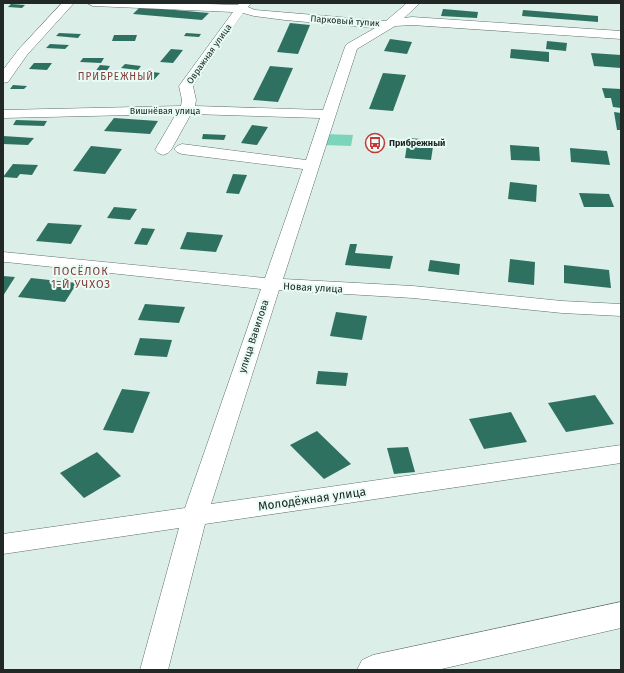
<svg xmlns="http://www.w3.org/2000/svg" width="624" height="673" viewBox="0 0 624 673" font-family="'Fira Sans',sans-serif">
<rect width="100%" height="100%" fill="#dbeee8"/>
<polygon fill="#7cd4bb" points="325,134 353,135 351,146 323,145"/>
<g fill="#2e7160">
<polygon points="11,4 25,5 22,8 8,7"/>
<polygon points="140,7 209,13 202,20 133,14"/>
<polygon points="443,9 478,12 477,18 441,16"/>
<polygon points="523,10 598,16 598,22 522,16"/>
<polygon points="290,23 310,25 298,54 277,52"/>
<polygon points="59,33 81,34 78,38 56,36"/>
<polygon points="186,33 201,34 199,37 184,36"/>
<polygon points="114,35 137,35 135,41 112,41"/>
<polygon points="390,39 412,42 407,54 384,51"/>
<polygon points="547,41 567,43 566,51 546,49"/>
<polygon points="50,44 69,45 65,49 46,48"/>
<polygon points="171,49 183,50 173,63 160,62"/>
<polygon points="511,49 549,52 549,62 510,58"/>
<polygon points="591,53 621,55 621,68 594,66"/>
<polygon points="83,58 104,58 101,63 80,62"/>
<polygon points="34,63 52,63 47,70 29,69"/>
<polygon points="125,64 141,66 138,70 121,68"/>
<polygon points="100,65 110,66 106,72 95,72"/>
<polygon points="270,66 293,68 278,102 253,100"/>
<polygon points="146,71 160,73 152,82 137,80"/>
<polygon points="383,73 406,75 393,111 369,109"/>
<polygon points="13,85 27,86 24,89 10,89"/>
<polygon points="602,88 621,89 621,108 613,107 611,98 605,98"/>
<polygon points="614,112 621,113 621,130 617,130"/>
<polygon points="114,118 158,121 150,134 104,131"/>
<polygon points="16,120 47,121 44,126 13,125"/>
<polygon points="252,125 268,127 257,145 241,143"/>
<polygon points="203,134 226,135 224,140 202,139"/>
<polygon points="3,136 34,138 28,145 3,144"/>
<polygon points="408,138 434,140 431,160 405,158"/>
<polygon points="510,145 539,147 540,161 511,160"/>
<polygon points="91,146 122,149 105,174 73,171"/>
<polygon points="570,148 607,151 610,165 571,162"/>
<polygon points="13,164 38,165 32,175 20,174 17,178 3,177"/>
<polygon points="233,174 247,175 239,194 226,193"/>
<polygon points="510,182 537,185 536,202 508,199"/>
<polygon points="579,193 609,194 614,207 584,207"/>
<polygon points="114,207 137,209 130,220 107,218"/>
<polygon points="48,223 82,225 71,244 36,241"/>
<polygon points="142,228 155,229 147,245 134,244"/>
<polygon points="187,232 223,235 216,252 180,249"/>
<polygon points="350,244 357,244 355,253 393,256 390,269 345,265"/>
<polygon points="510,259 535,262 534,285 508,282"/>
<polygon points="430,260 460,264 459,275 428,271"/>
<polygon points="564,265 609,270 611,288 564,283"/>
<polygon points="3,276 15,277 3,296"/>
<polygon points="31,278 77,283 65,302 18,297"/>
<polygon points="145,304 185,307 179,323 138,320"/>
<polygon points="336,312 367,316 362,340 330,336"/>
<polygon points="140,338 172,340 167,357 134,355"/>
<polygon points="318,371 348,373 346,386 316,384"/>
<polygon points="122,389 150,392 133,433 103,430"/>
<polygon points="595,395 614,424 566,432 548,403"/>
<polygon points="511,412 527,442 484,449 469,419"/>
<polygon points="317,431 351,464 324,479 290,445"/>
<polygon points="408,447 415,472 394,474 387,448"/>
<polygon points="97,452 121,476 84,498 60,473"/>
</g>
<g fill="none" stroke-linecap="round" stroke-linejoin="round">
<g stroke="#5e6f6a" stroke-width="1">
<g id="minor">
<polygon points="62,3 74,3 27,55 8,82 3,83 3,70 19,49"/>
<path d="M87,3H177L238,5L239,3H251L248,7L255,10L386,21L407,3H420L404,18L412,17L621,31V39L412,25L395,26L357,49L283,279L413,286L562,301L621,304V316L562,313L413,298L279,290L211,504L621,445V463L205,524L168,670H140L179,528L3,554V534L185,508L261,289L6,262H3V252L265,278L303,169L182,154L177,152L174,149L177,146L182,144L306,160L320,118L191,114L171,150L168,153L163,155L158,153L155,150L176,114L3,118V110L181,106L182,100L179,86L233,12L93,6ZM243,13L254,16L285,20L375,28L347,44L345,47L323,110L195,106L196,100L193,86Z"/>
</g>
</g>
<g stroke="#5e6f6a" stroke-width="1">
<polygon id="primary" points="621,602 621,628 437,670 357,670 362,660 373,655"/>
</g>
<use href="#minor" fill="#fff" fill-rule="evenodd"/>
<use href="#primary" fill="#fff" fill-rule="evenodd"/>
</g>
<defs>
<g id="bus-ring" transform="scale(1)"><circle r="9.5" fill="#e8fcf5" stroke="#c6373a" stroke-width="1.5"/><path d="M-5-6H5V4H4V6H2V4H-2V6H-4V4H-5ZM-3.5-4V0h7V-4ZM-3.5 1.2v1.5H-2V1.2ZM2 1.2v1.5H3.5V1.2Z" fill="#c6373a"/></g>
</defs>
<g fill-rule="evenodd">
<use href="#bus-ring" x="375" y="143"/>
</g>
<g text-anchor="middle" stroke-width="4" stroke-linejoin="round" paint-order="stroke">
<g font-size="9" fill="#212826" stroke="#e8fcf5">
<text transform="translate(345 21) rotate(4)" y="3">Парковый тупик</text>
<text transform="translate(209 54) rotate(-55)" y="3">Овражная улица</text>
<text x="165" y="114">Вишнёвая улица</text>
</g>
<g font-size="9" font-weight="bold" fill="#212826" stroke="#e8fcf5" text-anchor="start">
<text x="389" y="146">Прибрежный</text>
</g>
<g font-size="10" letter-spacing="1" fill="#843c39" stroke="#e8fcf5">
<text x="116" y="80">ПРИБРЕЖНЫЙ</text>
</g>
<g font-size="10" fill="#212826" stroke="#e8fcf5">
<text transform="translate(313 287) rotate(3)" y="4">Новая улица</text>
<text transform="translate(253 336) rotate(-72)" y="4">улица Вавилова</text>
</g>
<g font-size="11" letter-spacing="1" fill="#843c39" stroke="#e8fcf5">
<text x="81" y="275">ПОСЁЛОК<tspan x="81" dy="13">1-Й УЧХОЗ</tspan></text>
</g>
<g font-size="12" fill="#212826" stroke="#e8fcf5">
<text transform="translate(312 499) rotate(-8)" y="4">Молодёжная улица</text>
</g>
</g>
<rect width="624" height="673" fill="none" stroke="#212826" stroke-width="8"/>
</svg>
